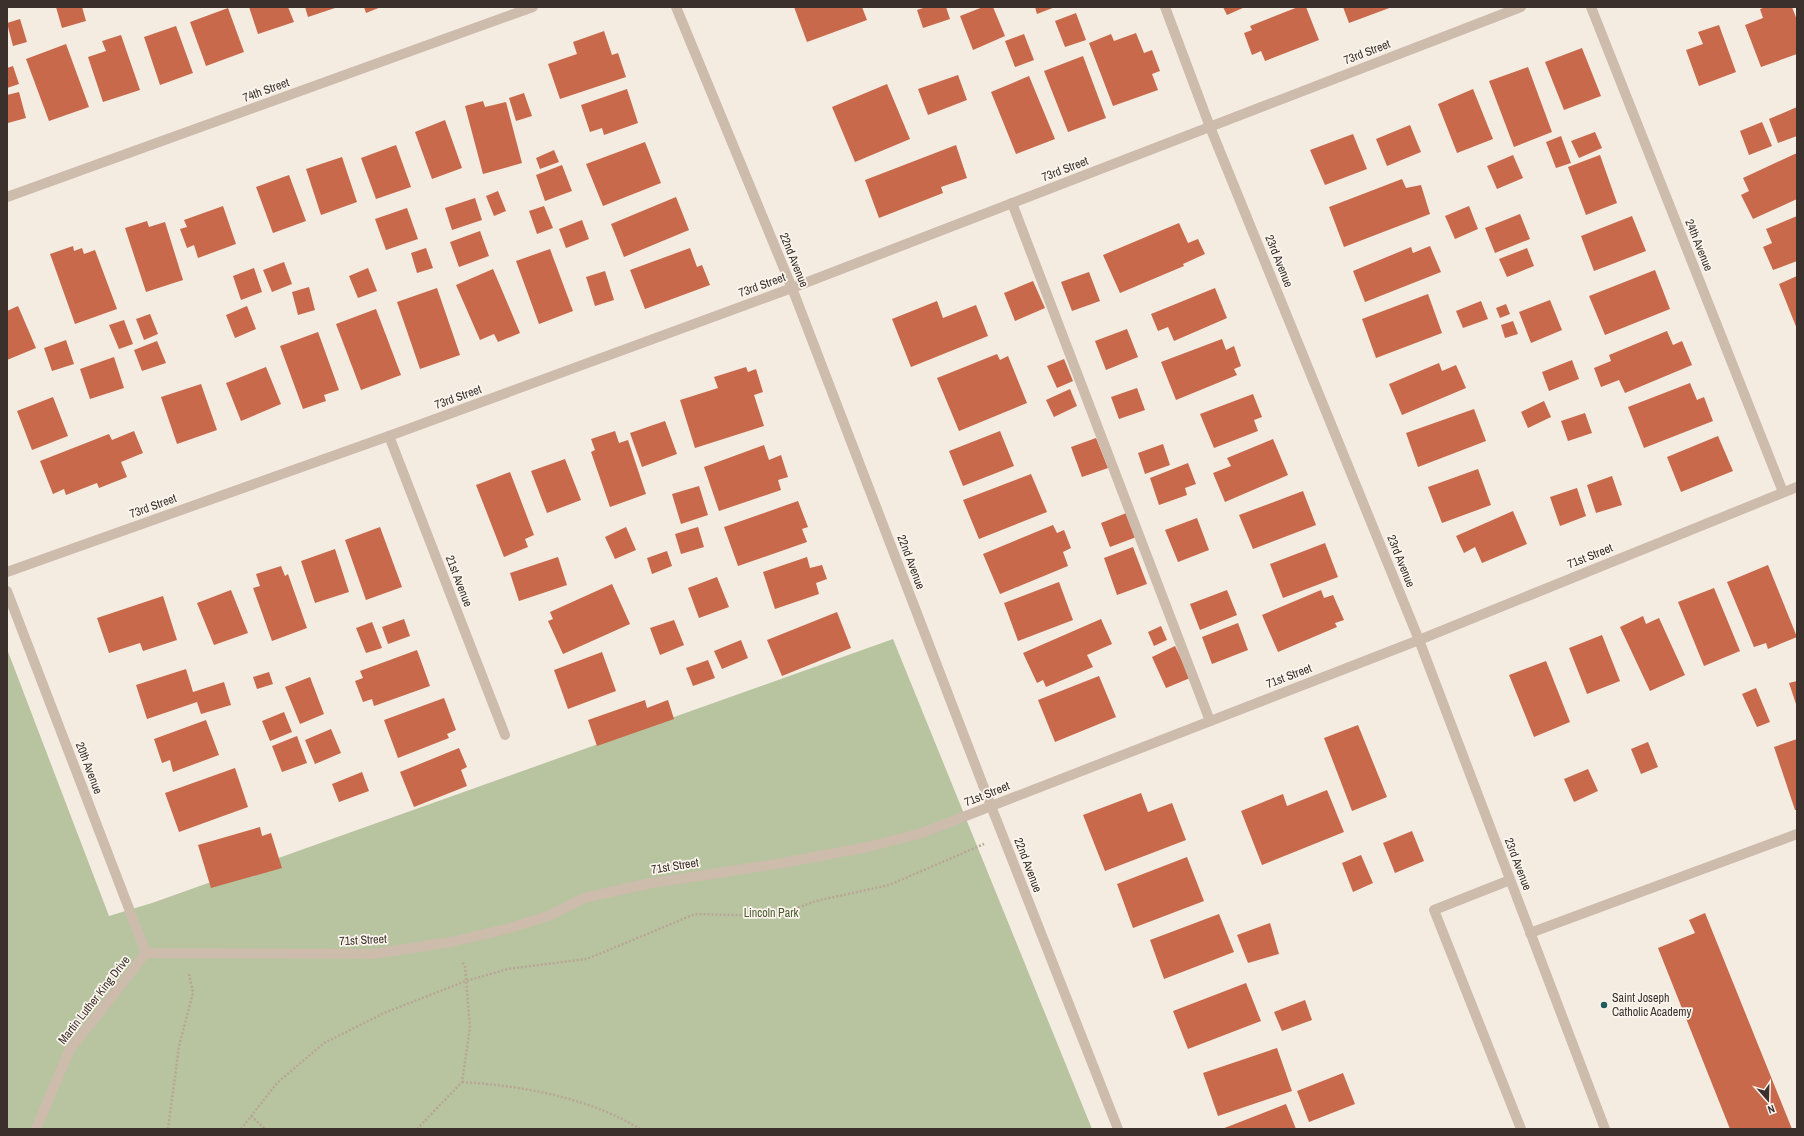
<svg xmlns="http://www.w3.org/2000/svg" width="1804" height="1136" viewBox="0 0 1804 1136" font-family="'Archivo Narrow',sans-serif">
<rect width="100%" height="100%" fill="#f4ebe1"/>
<polygon fill="#b8c4a0" points="893,639 1092,1129 7,1129 7,649 109,916 152,903"/>
<g fill="#c8694b">
<polygon points="56,7 82,7 86,21 62,28"/>
<polygon points="249,7 288,7 294,22 258,34"/>
<polygon points="305,7 338,7 308,17"/>
<polygon points="364,7 381,7 366,13"/>
<polygon points="794,7 862,7 867,20 807,42"/>
<polygon points="926,7 946,7 950,19 923,28 917,10"/>
<polygon points="983,7 993,7 1005,36 973,50 960,16"/>
<polygon points="1035,7 1055,7 1037,14"/>
<polygon points="1223,7 1245,7 1227,15"/>
<polygon points="1298,7 1306,7 1319,40 1265,61 1261,51 1252,55 1244,33 1252,30 1250,26"/>
<polygon points="1343,7 1392,7 1349,23"/>
<polygon points="1766,7 1792,7 1797,20 1797,54 1761,67 1745,25 1763,18 1760,9"/>
<polygon points="228,8 244,52 206,66 190,22"/>
<polygon points="1076,13 1086,40 1065,47 1055,21"/>
<polygon points="20,19 27,42 13,46 7,23"/>
<polygon points="1719,25 1736,72 1699,86 1686,50 1703,44 1698,32"/>
<polygon points="176,26 193,73 160,85 144,37"/>
<polygon points="604,31 612,55 618,53 626,77 560,99 548,64 577,54 573,42"/>
<polygon points="1136,33 1144,53 1152,50 1160,71 1152,74 1158,90 1113,106 1089,43 1111,34 1114,41"/>
<polygon points="1024,34 1034,60 1015,67 1005,41"/>
<polygon points="121,35 140,90 103,102 88,57 106,51 102,41"/>
<polygon points="66,44 89,107 49,121 26,59"/>
<polygon points="1582,48 1601,96 1564,110 1545,62"/>
<polygon points="1083,56 1106,118 1068,132 1044,71"/>
<polygon points="13,66 19,84 7,88 7,68"/>
<polygon points="1528,67 1552,132 1514,147 1489,81"/>
<polygon points="958,75 967,100 928,115 918,89"/>
<polygon points="1029,76 1055,139 1016,154 991,92"/>
<polygon points="887,84 910,139 855,162 832,107"/>
<polygon points="627,89 638,123 604,135 602,128 590,132 581,105"/>
<polygon points="1473,89 1493,139 1457,153 1438,104"/>
<polygon points="19,92 26,118 8,123 7,95"/>
<polygon points="524,93 532,116 516,121 509,98"/>
<polygon points="483,101 485,107 506,102 522,163 483,174 465,106"/>
<polygon points="1797,107 1797,136 1778,143 1769,119"/>
<polygon points="445,120 462,168 432,179 415,132"/>
<polygon points="1762,122 1772,146 1749,155 1740,131"/>
<polygon points="1410,125 1421,152 1387,166 1376,139"/>
<polygon points="1595,132 1602,148 1579,158 1571,141"/>
<polygon points="1353,134 1367,169 1325,185 1310,150"/>
<polygon points="1561,136 1571,163 1556,168 1546,142"/>
<polygon points="645,142 661,183 603,206 586,164"/>
<polygon points="396,145 411,187 376,199 361,158"/>
<polygon points="956,145 967,178 941,187 943,193 879,218 865,180"/>
<polygon points="554,150 559,162 540,169 536,158"/>
<polygon points="1797,153 1797,199 1753,219 1741,195 1749,191 1743,178"/>
<polygon points="1513,155 1523,178 1497,189 1487,166"/>
<polygon points="1600,155 1617,203 1586,215 1568,167"/>
<polygon points="342,157 357,202 321,215 306,169"/>
<polygon points="562,165 572,191 545,201 536,175"/>
<polygon points="289,175 306,221 273,233 256,187"/>
<polygon points="1402,179 1406,188 1421,185 1430,214 1344,247 1329,207"/>
<polygon points="498,191 506,211 494,216 486,196"/>
<polygon points="676,197 689,230 624,257 611,224"/>
<polygon points="475,198 482,220 452,230 445,208"/>
<polygon points="223,206 236,244 198,258 194,245 187,248 180,229 187,227 184,220"/>
<polygon points="544,206 553,228 537,234 529,211"/>
<polygon points="1469,206 1478,229 1455,239 1445,216"/>
<polygon points="407,208 418,239 386,250 375,219"/>
<polygon points="1520,214 1530,239 1495,253 1485,228"/>
<polygon points="1632,216 1646,251 1594,271 1581,236"/>
<polygon points="1797,216 1797,261 1773,270 1763,247 1772,243 1766,229"/>
<polygon points="582,220 589,239 566,248 559,229"/>
<polygon points="147,221 149,227 165,222 183,280 146,292 125,228"/>
<polygon points="1179,223 1188,243 1198,239 1205,254 1183,264 1184,266 1120,293 1103,255"/>
<polygon points="480,231 489,256 459,267 450,242"/>
<polygon points="73,246 74,251 82,248 84,254 95,250 117,309 75,324 50,254"/>
<polygon points="1430,246 1441,272 1365,302 1353,271 1411,247 1413,253"/>
<polygon points="426,248 433,268 417,273 411,253"/>
<polygon points="690,248 697,267 702,265 710,285 645,309 630,270"/>
<polygon points="1527,248 1534,266 1507,277 1499,259"/>
<polygon points="550,249 573,311 539,324 516,261"/>
<polygon points="284,262 292,284 272,292 263,270"/>
<polygon points="254,268 262,292 241,300 233,276"/>
<polygon points="368,268 377,291 358,298 349,276"/>
<polygon points="493,269 520,333 498,342 494,334 480,340 456,285"/>
<polygon points="1655,270 1670,309 1605,335 1589,296"/>
<polygon points="605,271 614,300 595,306 586,277"/>
<polygon points="1089,272 1100,301 1072,311 1061,282"/>
<polygon points="1797,276 1797,329 1779,284"/>
<polygon points="1033,281 1045,308 1015,321 1004,293"/>
<polygon points="309,287 315,310 298,315 292,292"/>
<polygon points="437,288 460,355 420,369 397,302"/>
<polygon points="1215,288 1227,318 1174,341 1168,327 1158,331 1151,314"/>
<polygon points="1428,294 1442,333 1376,358 1362,319"/>
<polygon points="1550,300 1562,330 1531,343 1519,312"/>
<polygon points="937,301 943,318 976,305 988,336 911,367 892,319"/>
<polygon points="1481,301 1488,319 1463,328 1456,311"/>
<polygon points="1506,304 1510,314 1500,318 1496,308"/>
<polygon points="18,306 36,348 7,360 7,311"/>
<polygon points="247,306 256,329 235,338 226,315"/>
<polygon points="376,309 401,375 361,390 336,324"/>
<polygon points="150,314 158,334 144,340 136,319"/>
<polygon points="124,320 133,344 119,349 109,325"/>
<polygon points="1513,321 1518,334 1505,338 1501,325"/>
<polygon points="1127,329 1138,357 1106,370 1095,341"/>
<polygon points="1667,331 1673,345 1682,341 1692,365 1625,393 1619,380 1601,387 1594,368 1611,361 1609,355"/>
<polygon points="318,332 339,390 324,395 326,401 303,409 280,346"/>
<polygon points="1222,339 1226,350 1234,346 1241,366 1234,369 1237,375 1176,400 1161,362"/>
<polygon points="66,340 74,364 52,371 44,348"/>
<polygon points="157,341 166,363 142,371 134,350"/>
<polygon points="997,354 1000,360 1008,356 1027,403 959,431 937,378"/>
<polygon points="114,357 124,388 90,399 80,369"/>
<polygon points="1064,359 1073,381 1057,388 1047,366"/>
<polygon points="1572,360 1579,379 1549,391 1542,372"/>
<polygon points="1439,363 1442,371 1456,365 1466,388 1402,415 1389,384"/>
<polygon points="266,367 281,404 241,421 226,383"/>
<polygon points="746,367 748,372 756,369 763,392 754,395 764,426 695,448 680,400 718,388 714,377"/>
<polygon points="1690,383 1697,400 1704,397 1713,421 1644,448 1628,407"/>
<polygon points="201,384 217,430 177,444 161,397"/>
<polygon points="1137,388 1145,410 1119,419 1111,397"/>
<polygon points="1070,389 1077,406 1054,417 1046,400"/>
<polygon points="1253,394 1262,417 1254,420 1258,431 1214,448 1200,414"/>
<polygon points="53,397 68,436 32,450 17,411"/>
<polygon points="1544,401 1551,417 1528,428 1521,412"/>
<polygon points="1474,409 1486,441 1418,467 1406,433"/>
<polygon points="1585,413 1592,433 1568,441 1561,421"/>
<polygon points="665,421 677,454 642,467 630,433"/>
<polygon points="134,431 143,453 121,462 127,477 99,488 97,483 66,495 64,489 53,494 40,461 109,434 112,440"/>
<polygon points="615,431 619,443 628,440 646,494 610,507 591,452 595,450 591,439"/>
<polygon points="1000,431 1014,466 963,486 949,451"/>
<polygon points="1718,436 1733,471 1681,492 1667,457"/>
<polygon points="1096,438 1108,468 1082,477 1071,447"/>
<polygon points="1273,439 1288,475 1225,502 1213,473 1231,466 1227,458"/>
<polygon points="1163,444 1170,465 1145,474 1138,453"/>
<polygon points="764,445 769,460 781,455 788,477 778,480 781,490 719,511 704,467"/>
<polygon points="565,459 581,500 547,513 531,471"/>
<polygon points="1188,463 1196,484 1185,488 1187,495 1159,505 1150,478"/>
<polygon points="1478,469 1491,505 1442,523 1428,487"/>
<polygon points="510,472 534,535 525,539 528,547 504,557 476,485"/>
<polygon points="1031,474 1047,512 979,539 963,500"/>
<polygon points="1612,476 1622,505 1596,513 1587,485"/>
<polygon points="699,486 708,515 681,524 672,494"/>
<polygon points="1577,488 1586,516 1560,526 1550,497"/>
<polygon points="1303,491 1316,525 1253,549 1239,515"/>
<polygon points="798,501 808,527 802,529 807,542 738,566 724,527"/>
<polygon points="1513,511 1527,544 1482,563 1475,547 1464,553 1456,536"/>
<polygon points="1129,512 1139,536 1110,547 1101,523"/>
<polygon points="1197,518 1209,550 1178,562 1165,530"/>
<polygon points="1053,525 1057,533 1064,530 1071,548 1063,552 1068,566 1000,594 983,554"/>
<polygon points="380,527 402,587 366,600 345,540"/>
<polygon points="626,527 636,550 615,559 605,537"/>
<polygon points="698,527 704,547 681,554 675,534"/>
<polygon points="1325,543 1338,577 1283,598 1270,564"/>
<polygon points="1133,547 1147,584 1117,595 1104,558"/>
<polygon points="335,549 349,592 315,603 301,561"/>
<polygon points="667,551 672,566 652,574 647,558"/>
<polygon points="558,557 567,585 519,601 510,573"/>
<polygon points="807,557 810,568 822,565 827,579 816,583 819,594 775,609 763,572"/>
<polygon points="1768,565 1797,637 1768,649 1766,643 1754,647 1727,582"/>
<polygon points="281,566 285,576 288,574 307,628 272,641 253,588 260,586 256,574"/>
<polygon points="717,577 729,607 699,618 688,588"/>
<polygon points="1059,582 1073,620 1018,641 1004,603"/>
<polygon points="612,584 630,624 563,654 548,621 553,619 550,612"/>
<polygon points="1714,588 1740,651 1704,666 1678,602"/>
<polygon points="231,590 248,633 214,645 197,603"/>
<polygon points="1227,590 1237,615 1200,630 1190,604"/>
<polygon points="1321,590 1324,598 1333,595 1344,620 1335,623 1337,627 1278,652 1262,615"/>
<polygon points="163,596 177,640 143,651 140,643 109,653 97,618"/>
<polygon points="837,612 851,648 782,676 767,640"/>
<polygon points="1643,616 1646,624 1659,618 1685,675 1650,691 1620,627"/>
<polygon points="404,619 410,636 388,644 382,627"/>
<polygon points="1101,619 1112,644 1087,655 1093,667 1046,687 1043,680 1037,683 1023,653"/>
<polygon points="674,620 684,645 660,655 650,628"/>
<polygon points="372,622 382,648 366,653 356,628"/>
<polygon points="1238,623 1248,650 1212,664 1202,637"/>
<polygon points="1161,626 1167,640 1154,646 1148,632"/>
<polygon points="1602,635 1620,681 1587,694 1569,648"/>
<polygon points="741,640 748,658 722,669 714,651"/>
<polygon points="1175,646 1190,678 1166,688 1152,657"/>
<polygon points="417,650 430,686 374,706 372,699 363,702 355,681 363,678 360,671"/>
<polygon points="602,652 616,691 568,709 554,670"/>
<polygon points="708,660 715,678 693,686 686,668"/>
<polygon points="1546,661 1570,722 1534,737 1509,675"/>
<polygon points="186,669 193,692 224,682 231,705 201,714 197,702 147,719 136,685"/>
<polygon points="269,672 273,684 257,689 253,677"/>
<polygon points="1099,676 1116,717 1055,742 1038,700"/>
<polygon points="310,677 324,714 300,724 285,687"/>
<polygon points="1797,681 1797,707 1789,683"/>
<polygon points="1756,688 1770,722 1757,727 1742,694"/>
<polygon points="444,698 456,730 447,734 449,738 398,758 384,720"/>
<polygon points="645,700 647,708 668,700 674,719 597,746 588,720"/>
<polygon points="284,712 292,732 270,741 262,721"/>
<polygon points="206,720 219,755 173,772 170,760 162,763 154,739"/>
<polygon points="1358,725 1387,797 1352,811 1324,738"/>
<polygon points="331,729 341,753 315,764 305,740"/>
<polygon points="297,736 307,763 282,772 272,746"/>
<polygon points="1797,739 1797,810 1795,810 1774,747"/>
<polygon points="1648,742 1658,767 1641,774 1631,749"/>
<polygon points="459,748 467,767 461,770 467,786 414,807 400,772"/>
<polygon points="235,768 248,807 179,832 165,793"/>
<polygon points="1588,769 1598,791 1574,802 1564,779"/>
<polygon points="362,772 369,791 339,802 332,784"/>
<polygon points="1327,790 1344,832 1262,865 1241,811 1283,794 1287,806"/>
<polygon points="1141,793 1148,812 1172,803 1186,840 1105,871 1083,815"/>
<polygon points="260,827 262,836 271,833 282,868 211,888 198,845"/>
<polygon points="1412,831 1424,861 1395,873 1383,843"/>
<polygon points="1361,855 1373,883 1353,892 1342,863"/>
<polygon points="1187,857 1204,901 1133,928 1117,884"/>
<polygon points="1705,913 1792,1129 1730,1129 1658,948 1695,933 1689,920"/>
<polygon points="1219,914 1234,952 1164,979 1150,940"/>
<polygon points="1270,923 1279,954 1248,963 1237,935"/>
<polygon points="1246,983 1261,1021 1188,1049 1173,1011"/>
<polygon points="1305,1000 1312,1020 1282,1031 1274,1012"/>
<polygon points="1277,1048 1292,1091 1218,1116 1203,1073"/>
<polygon points="1343,1073 1355,1104 1309,1122 1297,1091"/>
<polygon points="1286,1104 1296,1129 1222,1129"/>
</g>
<g fill="none" stroke-linecap="round" stroke-linejoin="round">
<g stroke="#b9a596" stroke-width="2.5" stroke-dasharray="2 2" stroke-linecap="butt">
<path d="M462,1082C523,1086 587,1097 640,1129"/>
<polyline points="251,1116 265,1129"/>
<polyline points="168,1129 179,1046 193,993 189,974"/>
<polyline points="241,1129 277,1083 324,1043 384,1013 466,981 508,969 587,959 695,914 775,916 816,901 889,885 984,844"/>
<polyline points="417,1129 462,1082 470,1028 465,966 462,962"/>
</g>
<g stroke="#cdbbac" stroke-width="10">
<polyline points="1012,203 1210,721"/>
<polyline points="1510,880 1434,910 1521,1129"/>
<polyline points="1530,933 1797,834"/>
<polyline points="36,1129 69,1051 146,953"/>
</g>
<g stroke="#cdbbac" stroke-width="10">
<polyline points="1165,7 1210,127 1419,640 1605,1129"/>
<polyline points="1591,7 1783,492"/>
<polyline points="7,197 533,7"/>
<polyline points="389,436 505,735"/>
<polyline points="7,572 389,436 792,288 1521,7"/>
<polyline points="7,591 146,953 373,954 451,942 510,928 548,916 584,898 646,884 783,863 867,847 922,833 1419,640 1797,487"/>
</g>
<polyline stroke="#cdbbac" stroke-width="10" points="676,7 792,288 991,806 1118,1129"/>
</g>
<circle fill="#1f5a5e" stroke="#fbf5ee" stroke-width="1.5" cx="1604" cy="1005" r="4"/>
<g text-anchor="middle" stroke-width="3.5" stroke-linejoin="round" paint-order="stroke">
<g font-size="12" fill="#3b302b" stroke="#fbf5ee">
<text transform="translate(1367 52) rotate(-21)" y="4">73rd Street</text>
<text transform="translate(266 90) rotate(-20)" y="4">74th Street</text>
<text transform="translate(1065 169) rotate(-21)" y="4">73rd Street</text>
<text transform="translate(1699 245) rotate(68)" y="4">24th Avenue</text>
<text transform="translate(794 260) rotate(68)" y="4">22nd Avenue</text>
<text transform="translate(1279 261) rotate(68)" y="4">23rd Avenue</text>
<text transform="translate(762 285) rotate(-20)" y="4">73rd Street</text>
<text transform="translate(458 397) rotate(-20)" y="4">73rd Street</text>
<text transform="translate(153 506) rotate(-20)" y="4">73rd Street</text>
<text transform="translate(1590 556) rotate(-22)" y="4">71st Street</text>
<text transform="translate(1401 561) rotate(68)" y="4">23rd Avenue</text>
<text transform="translate(911 562) rotate(69)" y="4">22nd Avenue</text>
<text transform="translate(459 581) rotate(69)" y="4">21st Avenue</text>
<text transform="translate(1289 676) rotate(-21)" y="4">71st Street</text>
<text transform="translate(89 768) rotate(69)" y="4">20th Avenue</text>
<text transform="translate(987 794) rotate(-22)" y="4">71st Street</text>
<text transform="translate(1518 864) rotate(69)" y="4">23rd Avenue</text>
<text transform="translate(1028 865) rotate(69)" y="4">22nd Avenue</text>
<text transform="translate(675 866) rotate(-9)" y="4">71st Street</text>
<text transform="translate(363 940) rotate(-3)" y="4">71st Street</text>
<text transform="translate(94 1000) rotate(-52)" y="4">Martin Luther King Drive</text>
</g>
<g font-size="12" fill="#4a5a2e" stroke="#fbf5ee">
<text x="771" y="917">Lincoln Park</text>
</g>
<g font-size="12" fill="#3b302b" stroke="#fbf5ee" text-anchor="start">
<text x="1612" y="1002">Saint Joseph<tspan x="1612" dy="14">Catholic Academy</tspan></text>
</g>
</g>
<rect width="1804" height="1136" fill="none" stroke="#3b302b" stroke-width="16"/>
<g transform="translate(1768 1100) rotate(160)" stroke="#fbf5ee" stroke-width="3" paint-order="stroke">
<path d="M0-3L7 15L0 10L-7 15Z" fill="#3b302b"/>
<text y="-6" font-size="11" font-weight="bold" text-anchor="middle" fill="#3b302b">N</text>
</g>
</svg>
